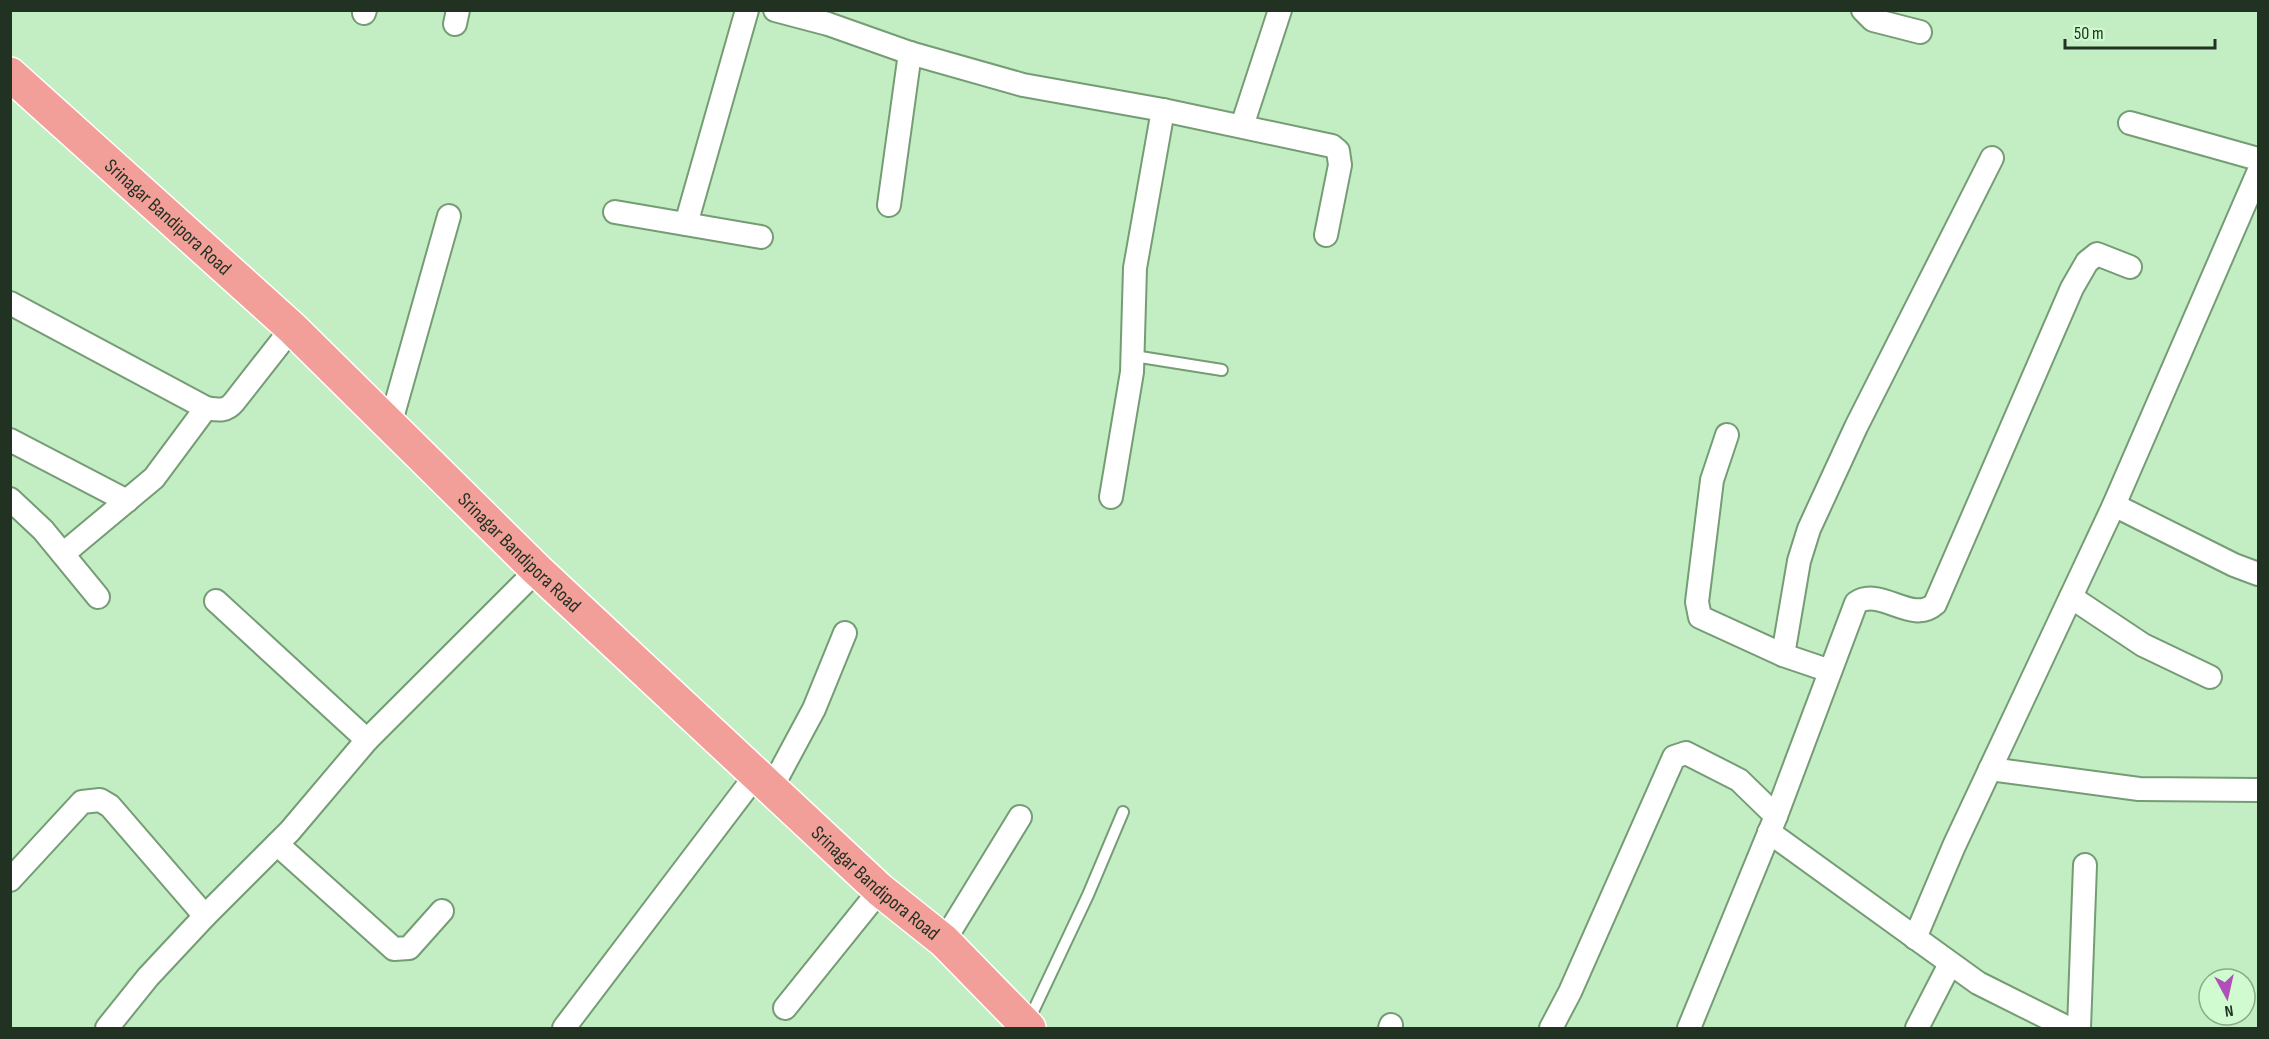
<svg xmlns="http://www.w3.org/2000/svg" width="2269" height="1039" viewBox="0 0 2269 1039" font-family="'Sofia Sans Condensed',sans-serif">
<rect width="100%" height="100%" fill="#c3edc3"/>
<g fill="none" stroke-linecap="round" stroke-linejoin="round">
<g stroke="#759c75" stroke-width="14">
<g id="lane">
<polyline points="1134,356 1222,370"/>
<polyline points="1029,1020 1088,895 1123,812"/>
</g>
</g>
<g stroke="#759c75" stroke-width="26">
<g id="street">
<polyline points="775,10 828,24 910,53 1023,85 1163,110 1332,146 1338,151 1340,165 1326,235"/>
<polyline points="1863,10 1873,20 1920,32"/>
<polyline points="364,13 365,10"/>
<polyline points="455,24 458,10"/>
<polyline points="2130,123 2258,159"/>
<polyline points="1242,126 1280,10"/>
<polyline points="889,205 910,53"/>
<polyline points="615,212 761,237"/>
<polyline points="686,224 747,10"/>
<path d="M10,303L206,408C218,410 226,412 234,402L292,328"/>
<polyline points="390,425 449,216"/>
<polyline points="1727,435 1712,480 1697,602 1700,617 1783,655 1830,671"/>
<polyline points="10,440 127,501"/>
<polyline points="1111,497 1132,372 1135,268 1163,110"/>
<polyline points="10,499 43,530 98,597"/>
<polyline points="2114,505 2234,565 2258,574"/>
<polyline points="63,554 154,478 206,408"/>
<polyline points="2071,597 2143,645 2210,677"/>
<polyline points="216,601 367,740"/>
<polyline points="1783,655 1799,561 1809,529 1856,427 1992,158"/>
<polyline points="1990,769 2139,789 2258,790"/>
<polyline points="771,789 814,709 845,633"/>
<polyline points="1769,832 1978,983 2068,1028"/>
<polyline points="277,844 394,949 409,948 442,911"/>
<polyline points="10,880 82,802 100,800 110,806 205,916 290,831 367,740 537,570"/>
<polyline points="1915,938 1954,846 2114,505 2258,173"/>
<polyline points="944,941 1020,817"/>
<polyline points="785,1008 880,890"/>
<polyline points="107,1028 148,977 205,916"/>
<polyline points="564,1028 756,775"/>
<polyline points="1390,1028 1391,1025"/>
<polyline points="1551,1028 1570,992 1674,757 1686,753 1739,780 1776,816"/>
<path d="M1689,1028L1776,816L1856,603C1880,586 1912,625 1935,604L2072,288L2087,262L2097,254L2130,267"/>
<polyline points="1917,1028 1950,964"/>
<polyline points="2079,1028 2085,865"/>
</g>
</g>
<g stroke="#fff" stroke-width="36">
<g id="highway">
<path id="s1" d="M10,74L292,328L537,570L880,890L944,941L1029,1028"/>
</g>
</g>
<use href="#lane" stroke="#fff" stroke-width="10"/>
<use href="#street" stroke="#fff" stroke-width="22"/>
<use href="#highway" stroke="#f39f99" stroke-width="33"/>
</g>
<g text-anchor="middle" stroke-width="6" stroke-linejoin="round" paint-order="stroke">
<g font-size="20" fill="#223222" stroke="#d0fad0">
<text dy="7" stroke="none"><textPath href="#s1" startOffset="213">Srinagar Bandipora Road</textPath></text>
<text dy="7" stroke="none"><textPath href="#s1" startOffset="699">Srinagar Bandipora Road</textPath></text>
<text dy="7" stroke="none"><textPath href="#s1" startOffset="1185">Srinagar Bandipora Road</textPath></text>
</g>
</g>
<rect width="2269" height="1039" fill="none" stroke="#223222" stroke-width="24"/>
<g transform="translate(2227 997) rotate(172)"><circle r="28" fill="#d0fad0" stroke="#8aaa8a" stroke-width="1.5"/>
<path d="M0-4.5L10 22L0 15L-10 22Z" fill="#b04fb7"/>
<text y="-9" font-size="16" font-weight="bold" text-anchor="middle" fill="#223222">N</text>
</g>
<path d="M2065 39v9h150v-9" fill="none" stroke="#223222" stroke-width="3"/>
<text x="2074" y="39" font-size="18" fill="#223222" stroke="#d0fad0" stroke-width="4.5" paint-order="stroke">50 m</text>
</svg>
